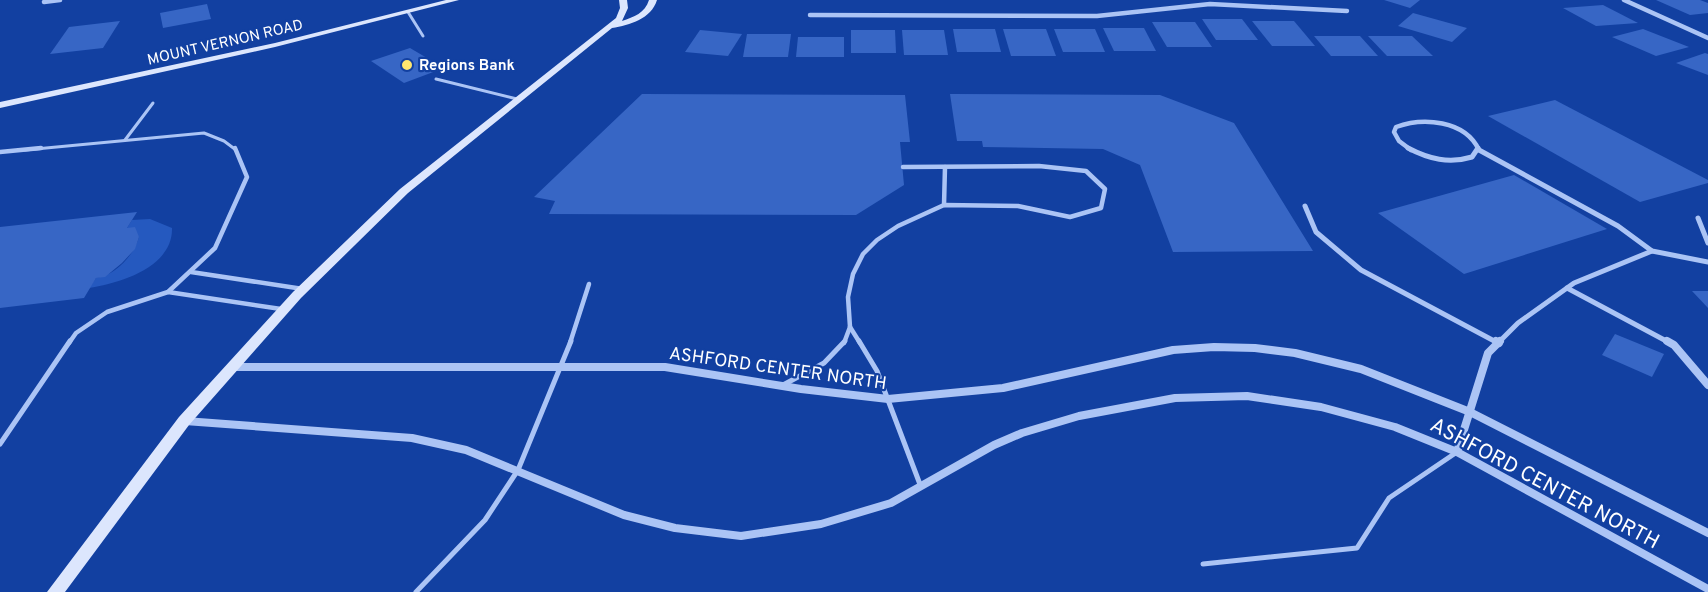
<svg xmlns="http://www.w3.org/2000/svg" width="1708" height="592" viewBox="0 0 1708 592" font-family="Overpass,sans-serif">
<rect width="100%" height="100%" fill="#1240a1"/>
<path fill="#2559bf" d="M150,219L172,228C173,267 121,283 89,288L96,278C116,275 134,255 139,237L127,228L132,220Z"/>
<g fill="#3766c5">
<polygon points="1384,0 1420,0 1410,8"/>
<polygon points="1656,0 1700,0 1708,3 1708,13 1690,15"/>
<polygon points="207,4 211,19 163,28 160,13"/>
<polygon points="1603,5 1638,23 1596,26 1563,8"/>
<polygon points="1413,13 1467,28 1452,42 1398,26"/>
<polygon points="1202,19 1242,19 1258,40 1216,40"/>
<polygon points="120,21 103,48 50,54 69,27"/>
<polygon points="1252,21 1294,21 1315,46 1272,46"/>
<polygon points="1152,22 1195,22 1212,47 1167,47"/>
<polygon points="1103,28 1144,28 1156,51 1114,51"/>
<polygon points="953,29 995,29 1001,52 957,52"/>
<polygon points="1003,29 1046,29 1056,56 1011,56"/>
<polygon points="1054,29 1095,29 1105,52 1063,52"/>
<polygon points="1643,29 1689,47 1656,56 1612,37"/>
<polygon points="700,30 742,34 728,56 685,52"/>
<polygon points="851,30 895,30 896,53 851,53"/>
<polygon points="902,30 944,30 948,55 904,55"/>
<polygon points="747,34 791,34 788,57 743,57"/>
<polygon points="1314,36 1360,36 1378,56 1331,56"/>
<polygon points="1368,36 1412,36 1433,56 1387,56"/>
<polygon points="798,37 844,37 844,57 796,57"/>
<polygon points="410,48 444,68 404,83 371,61"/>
<polygon points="1705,53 1708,54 1708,75 1676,63"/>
<polygon points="642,94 905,95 910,142 900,142 904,185 856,215 549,214 555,201 534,197"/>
<polygon points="950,94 1160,95 1234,123 1313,251 1173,252 1140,165 1103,149 983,147 982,141 957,141"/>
<polygon points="1555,100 1708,180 1708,183 1640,202 1488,116"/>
<polygon points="1514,175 1607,229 1464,274 1378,213"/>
<polygon points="137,212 127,228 135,227 139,237 135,249 122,263 105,277 96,278 84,298 0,308 0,227"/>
<polygon points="1692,291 1708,291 1708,308"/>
<polygon points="1615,334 1664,354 1652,377 1602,355"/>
</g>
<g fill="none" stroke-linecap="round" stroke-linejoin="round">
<g stroke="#abc4f5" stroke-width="3">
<polyline points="408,12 423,36"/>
<polyline points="436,79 517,99"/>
<polyline points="125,140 153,103"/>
<polyline points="25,150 204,133 224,141 236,150"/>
</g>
<g stroke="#abc4f5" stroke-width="4.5">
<polyline points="0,152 41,148"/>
<polyline points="944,205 945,167"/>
<polyline points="191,272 303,289"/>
<polyline points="168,292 281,309"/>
<polyline points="850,327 860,343"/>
<polyline points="69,343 76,333 107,312 168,292 215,248 247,177 235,148"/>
<polyline points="570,343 589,284"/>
<polyline points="844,343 850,327 848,297 853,274 863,254 877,240 898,226 944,205 1018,206 1070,217 1101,208 1105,189 1086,171 1039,166 903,167"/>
</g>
<g stroke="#abc4f5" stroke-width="5">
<polyline points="859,341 877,371 921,487"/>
<polyline points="783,385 824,363 845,341"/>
<polyline points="0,444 70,341"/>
<polyline points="1203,564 1357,548 1389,498 1457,452"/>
<polyline points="416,592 485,520 518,470 571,341"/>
</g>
<g stroke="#abc4f5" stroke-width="4.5">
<polyline points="1624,0 1708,38"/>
<polyline points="44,2 60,0"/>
<polyline points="810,15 1097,16 1210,4 1347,11"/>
<path d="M1411,150L1399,141L1394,132L1396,127C1423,117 1465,120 1479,150"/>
</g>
<g stroke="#abc4f5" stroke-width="5">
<path d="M1408,148C1429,159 1449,164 1472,157L1478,148"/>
<polyline points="1479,150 1618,226 1652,251 1708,262"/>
<polyline points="1305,206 1316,232 1361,270 1498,343"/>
<polyline points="1698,218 1708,243"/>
<polyline points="1567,288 1670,343"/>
<polyline points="1498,343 1518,323 1574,283 1652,251"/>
</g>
<g stroke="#abc4f5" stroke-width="8">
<polyline points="1496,341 1499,343"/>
<polyline points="1667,341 1674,345 1708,385"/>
<polyline points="234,367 665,367 801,389 888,399 1003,388 1173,350 1214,347 1255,348 1295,353 1361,369 1470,412 1708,533"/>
<polyline points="185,421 412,438 466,450 624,515 675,528 741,536 821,524 891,503 994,445 1022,433 1079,416 1175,398 1247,396 1321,407 1395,427 1457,452 1708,589"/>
<polyline points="1457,452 1488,353 1500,341"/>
</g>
<g fill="#dce6fd" fill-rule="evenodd">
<polygon points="446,0 459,0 275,47 0,108 0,102 275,43"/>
<path d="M619,0H627L628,8L622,21C634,17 645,13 649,0H657C651,19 630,25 612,28L408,193L301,298L189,425L65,592H47L179,417L293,292L400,189L616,18L620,8Z"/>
</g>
</g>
<circle fill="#ffe66f" stroke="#1240a1" stroke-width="2" cx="407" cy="65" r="6"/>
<g text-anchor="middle" stroke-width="4.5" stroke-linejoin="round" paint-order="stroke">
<g font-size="15" fill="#fff" stroke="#1240a1">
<text transform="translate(225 42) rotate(-13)" y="5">MOUNT VERNON ROAD</text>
</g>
<g font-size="15" font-weight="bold" fill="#fff" stroke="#1240a1" text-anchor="start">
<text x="419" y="70">Regions Bank</text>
</g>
<g font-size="18" fill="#fff" stroke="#1240a1">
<text transform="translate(778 368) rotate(8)" y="6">ASHFORD CENTER NORTH</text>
</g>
<g font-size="21" fill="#fff" stroke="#1240a1">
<text transform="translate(1545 483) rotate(28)" y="7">ASHFORD CENTER NORTH</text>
</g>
</g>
</svg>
